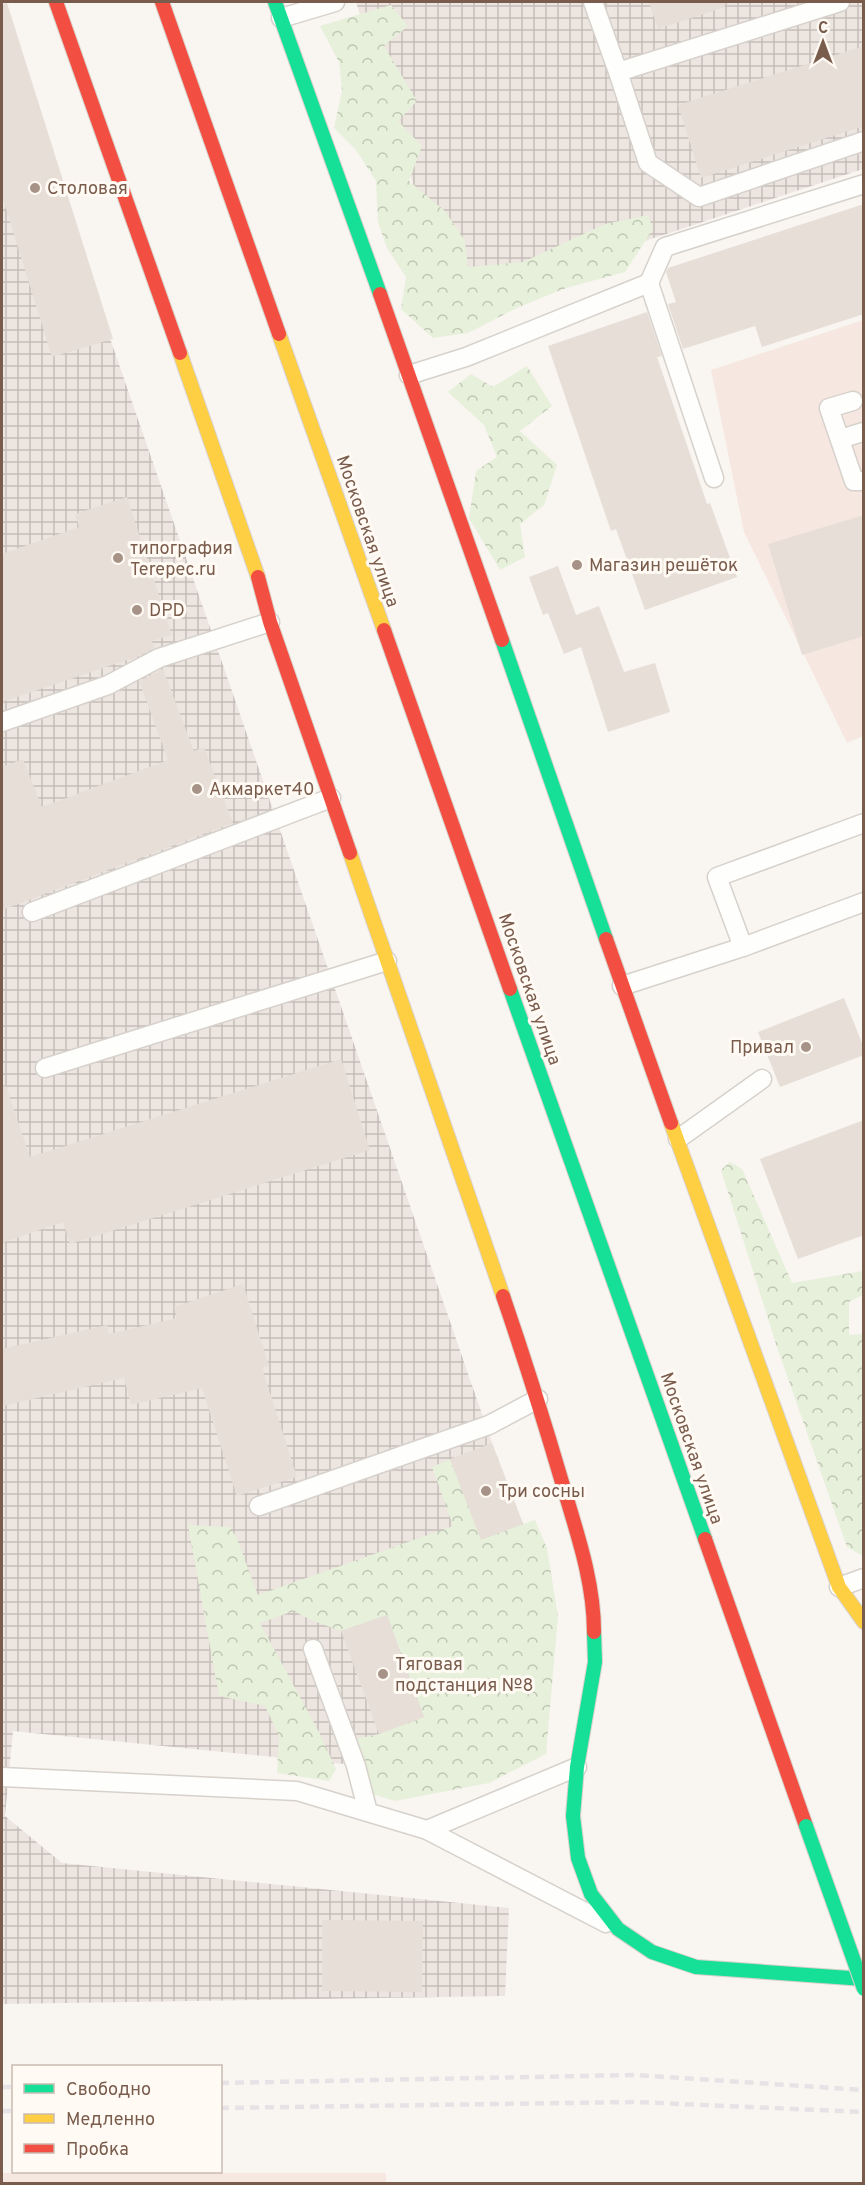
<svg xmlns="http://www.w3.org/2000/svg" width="865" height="2185" viewBox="0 0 865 2185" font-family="Overpass,sans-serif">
<defs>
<pattern id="industrial-grid" width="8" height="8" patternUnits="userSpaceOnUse" patternTransform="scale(1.5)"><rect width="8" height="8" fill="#ede5e0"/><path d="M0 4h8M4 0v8" fill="none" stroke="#c5bdb8"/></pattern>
<pattern id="forest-crowns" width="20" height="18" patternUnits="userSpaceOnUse" patternTransform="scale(1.5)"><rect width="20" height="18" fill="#e7f0db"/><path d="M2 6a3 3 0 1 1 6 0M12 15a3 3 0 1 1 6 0" fill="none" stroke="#c0c6b4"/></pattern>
</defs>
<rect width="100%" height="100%" fill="#f9f5f0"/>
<g fill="#f6e8e1">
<polygon points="863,320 863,736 847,743 744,532 711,370"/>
<polygon points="2,2173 386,2173 386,2183 2,2184"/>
</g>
<g fill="url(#industrial-grid)">
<polygon points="356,2 863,2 863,169 451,305"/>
<polygon points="2,26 492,1443 523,1524 540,1577 394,1769 13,1731 5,1816 62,1863 509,1908 505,1996 2,2004"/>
</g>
<g fill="url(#forest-crowns)">
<polygon points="391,5 408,26 384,46 417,101 398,121 422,146 409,181 445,211 465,241 468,267 523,262 605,224 648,215 653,229 625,272 566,288 519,307 468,333 433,338 401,309 406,277 387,248 378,222 376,181 356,150 334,128 342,91 339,62 320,26"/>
<polygon points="527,366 552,406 520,431 557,465 544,505 520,524 525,557 500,570 469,518 476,471 497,457 484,425 448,392 471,374 493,387"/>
<polygon points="730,1162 742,1169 792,1283 863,1271 863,1295 849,1302 849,1335 863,1334 863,1556 847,1547 777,1347 721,1170"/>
<polygon points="450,1459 481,1539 535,1520 547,1548 558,1616 546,1754 489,1783 395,1801 372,1794 355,1739 379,1734 424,1717 387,1615 341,1631 311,1620 294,1611 260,1623 320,1734 336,1769 329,1781 277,1773 279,1736 265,1706 219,1696 188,1525 229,1527 236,1536 258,1595 453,1526 432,1467"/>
</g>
<g fill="#e6ded7">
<polygon points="649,2 724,2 725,7 658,29"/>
<polygon points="7,3 113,339 52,357 2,196 2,4"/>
<polygon points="864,46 864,126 701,178 678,105"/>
<polygon points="864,204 864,314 762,347 755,326 683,349 668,304 676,302 666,272 668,268"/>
<polygon points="647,312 662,356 657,357 707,504 710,503 737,577 645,610 616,529 611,531 548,346"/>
<polygon points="127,497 172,635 152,641 155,648 131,660 130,659 2,702 2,554 79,527 75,514"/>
<polygon points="864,515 864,636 802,655 768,544"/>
<polygon points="558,566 576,615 599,606 624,672 655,663 670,712 608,732 581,647 564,654 548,613 543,615 529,577"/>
<polygon points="163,669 194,751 204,747 233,823 2,910 2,767 23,759 42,807 168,760 139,681"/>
<polygon points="844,998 864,1048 864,1055 780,1087 758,1032"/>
<polygon points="341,1059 370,1150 70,1244 63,1222 2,1243 2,1087 6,1086 30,1157"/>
<polygon points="864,1120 864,1235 798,1259 760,1159"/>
<polygon points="243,1284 269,1366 262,1368 297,1477 237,1496 202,1388 131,1405 124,1378 2,1406 2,1349 107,1325 109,1334 177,1318 174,1307"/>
<polygon points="492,1443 523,1524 481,1540 450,1459"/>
<polygon points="387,1615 424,1717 379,1734 341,1631"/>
<polygon points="322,1920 423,1921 422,1992 322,1991"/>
</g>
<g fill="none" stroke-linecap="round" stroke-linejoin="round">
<g stroke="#d7d1cb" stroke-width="21">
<g id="lane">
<polyline points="593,2 618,72 840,2"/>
<polyline points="281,18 335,2"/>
<polyline points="618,72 648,163 699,197 864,141"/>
<polyline points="649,283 665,247 864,184"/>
<polyline points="409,375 466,357 649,283 714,478"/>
<polyline points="853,401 829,408 854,481 864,481"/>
<polyline points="840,439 863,432"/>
<polyline points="2,722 108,685 159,658 270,622"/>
<polyline points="32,912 331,798"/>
<polyline points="743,947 717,877 864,823"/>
<polyline points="622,986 743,947 864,902"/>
<polyline points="45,1068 387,961"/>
<polyline points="678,1139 762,1079"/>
<polyline points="259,1506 489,1425 538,1399"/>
<polyline points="839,1587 864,1578"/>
<polyline points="313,1649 356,1766 368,1812"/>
<polyline points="2,1777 297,1791 427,1830 606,1923"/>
<polyline points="427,1830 577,1767"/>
</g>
</g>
<g stroke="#d9d2cb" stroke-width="16">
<g id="fast">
<polyline points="275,2 380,294"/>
<polyline points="502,640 606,939"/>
<polyline points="510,989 705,1539"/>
<polyline points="594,1632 595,1662 577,1767 573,1816 578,1858 591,1894 618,1929 652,1952 696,1967 864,1979"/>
</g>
</g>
<g stroke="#d9d2cb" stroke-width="16">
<g id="slow">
<polyline points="279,334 384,630"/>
<polyline points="180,353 258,577"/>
<polyline points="350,853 503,1296"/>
<polyline points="671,1123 839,1587 864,1622"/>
</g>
</g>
<g stroke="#d9d2cb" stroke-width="16">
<g id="jam">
<polyline points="56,2 180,353"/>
<polyline points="162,2 279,334"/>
<polyline points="380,294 502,640"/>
<polyline points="258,577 270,622 350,853"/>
<polyline points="384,630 510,989"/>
<polyline points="606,939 671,1123"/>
<path d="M503,1296C525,1360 545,1424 564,1489C578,1536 594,1583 594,1632"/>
<polyline points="705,1539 806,1826"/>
</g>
</g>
<use href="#lane" stroke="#fefefd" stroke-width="18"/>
<use href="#fast" stroke="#16e098" stroke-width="14"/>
<use href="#slow" stroke="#ffcf43" stroke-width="14"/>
<use href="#jam" stroke="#f24e42" stroke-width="14"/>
<g stroke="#e6e3e7" stroke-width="4.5" stroke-dasharray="9 6" stroke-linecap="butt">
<polyline points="220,2083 635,2075 864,2090"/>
<polyline points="2,2087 14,2087"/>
<polyline points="220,2108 635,2102 864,2112"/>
<polyline points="2,2111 14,2111"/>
</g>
<g stroke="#dad1cc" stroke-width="16" stroke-linecap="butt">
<polyline id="fast-bridge" points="806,1826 864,1989"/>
</g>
<use href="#fast-bridge" stroke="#16e098" stroke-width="14"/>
</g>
<g fill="#a69286" stroke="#fffaf3" stroke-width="2">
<circle cx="35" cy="188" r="6"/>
<circle cx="118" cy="558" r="6"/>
<circle cx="577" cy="565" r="6"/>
<circle cx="137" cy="610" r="6"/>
<circle cx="197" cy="789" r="6"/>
<circle cx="806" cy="1047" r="6"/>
<circle cx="486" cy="1491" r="6"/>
<circle cx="383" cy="1674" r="6"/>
</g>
<g text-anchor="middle" stroke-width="6" stroke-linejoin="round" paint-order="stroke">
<g font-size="18" fill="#7a5c4d" stroke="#fffaf3" text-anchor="start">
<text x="47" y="194">Столовая</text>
<text x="130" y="554">типография<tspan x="130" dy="21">Terepec.ru</tspan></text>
<text x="589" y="571">Магазин решёток</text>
<text x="149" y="616">DPD</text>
<text x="209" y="795">Акмаркет40</text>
<text x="794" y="1053" text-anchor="end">Привал</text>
<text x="498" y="1497">Три сосны</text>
<text x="395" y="1670">Тяговая<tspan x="395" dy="21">подстанция №8</tspan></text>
</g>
<g font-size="18" fill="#7a5c4d" stroke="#fffaf3">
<text transform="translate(368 531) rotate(71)" y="6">Московская улица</text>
<text transform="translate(530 989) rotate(71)" y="6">Московская улица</text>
<text transform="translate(692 1448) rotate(71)" y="6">Московская улица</text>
</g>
</g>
<rect width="865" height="2185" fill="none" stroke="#7a5c4d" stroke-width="6"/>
<rect x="12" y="2065" width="210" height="108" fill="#fffaf3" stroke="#cabbb1" stroke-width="1.5"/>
<rect x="24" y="2084" width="30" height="9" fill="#16e098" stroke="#cabbb1" stroke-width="1.5"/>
<text x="66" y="2095" font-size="18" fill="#7a5c4d">Свободно</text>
<rect x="24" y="2114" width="30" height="9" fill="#ffcf43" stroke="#cabbb1" stroke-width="1.5"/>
<text x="66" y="2125" font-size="18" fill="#7a5c4d">Медленно</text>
<rect x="24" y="2144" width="30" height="9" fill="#f24e42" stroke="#cabbb1" stroke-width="1.5"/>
<text x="66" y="2155" font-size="18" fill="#7a5c4d">Пробка</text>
<g transform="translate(823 42)" stroke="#fffaf3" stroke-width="4.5" paint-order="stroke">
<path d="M0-4.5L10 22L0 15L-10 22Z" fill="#7a5c4d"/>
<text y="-9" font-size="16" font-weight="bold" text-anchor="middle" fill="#7a5c4d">С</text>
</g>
</svg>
